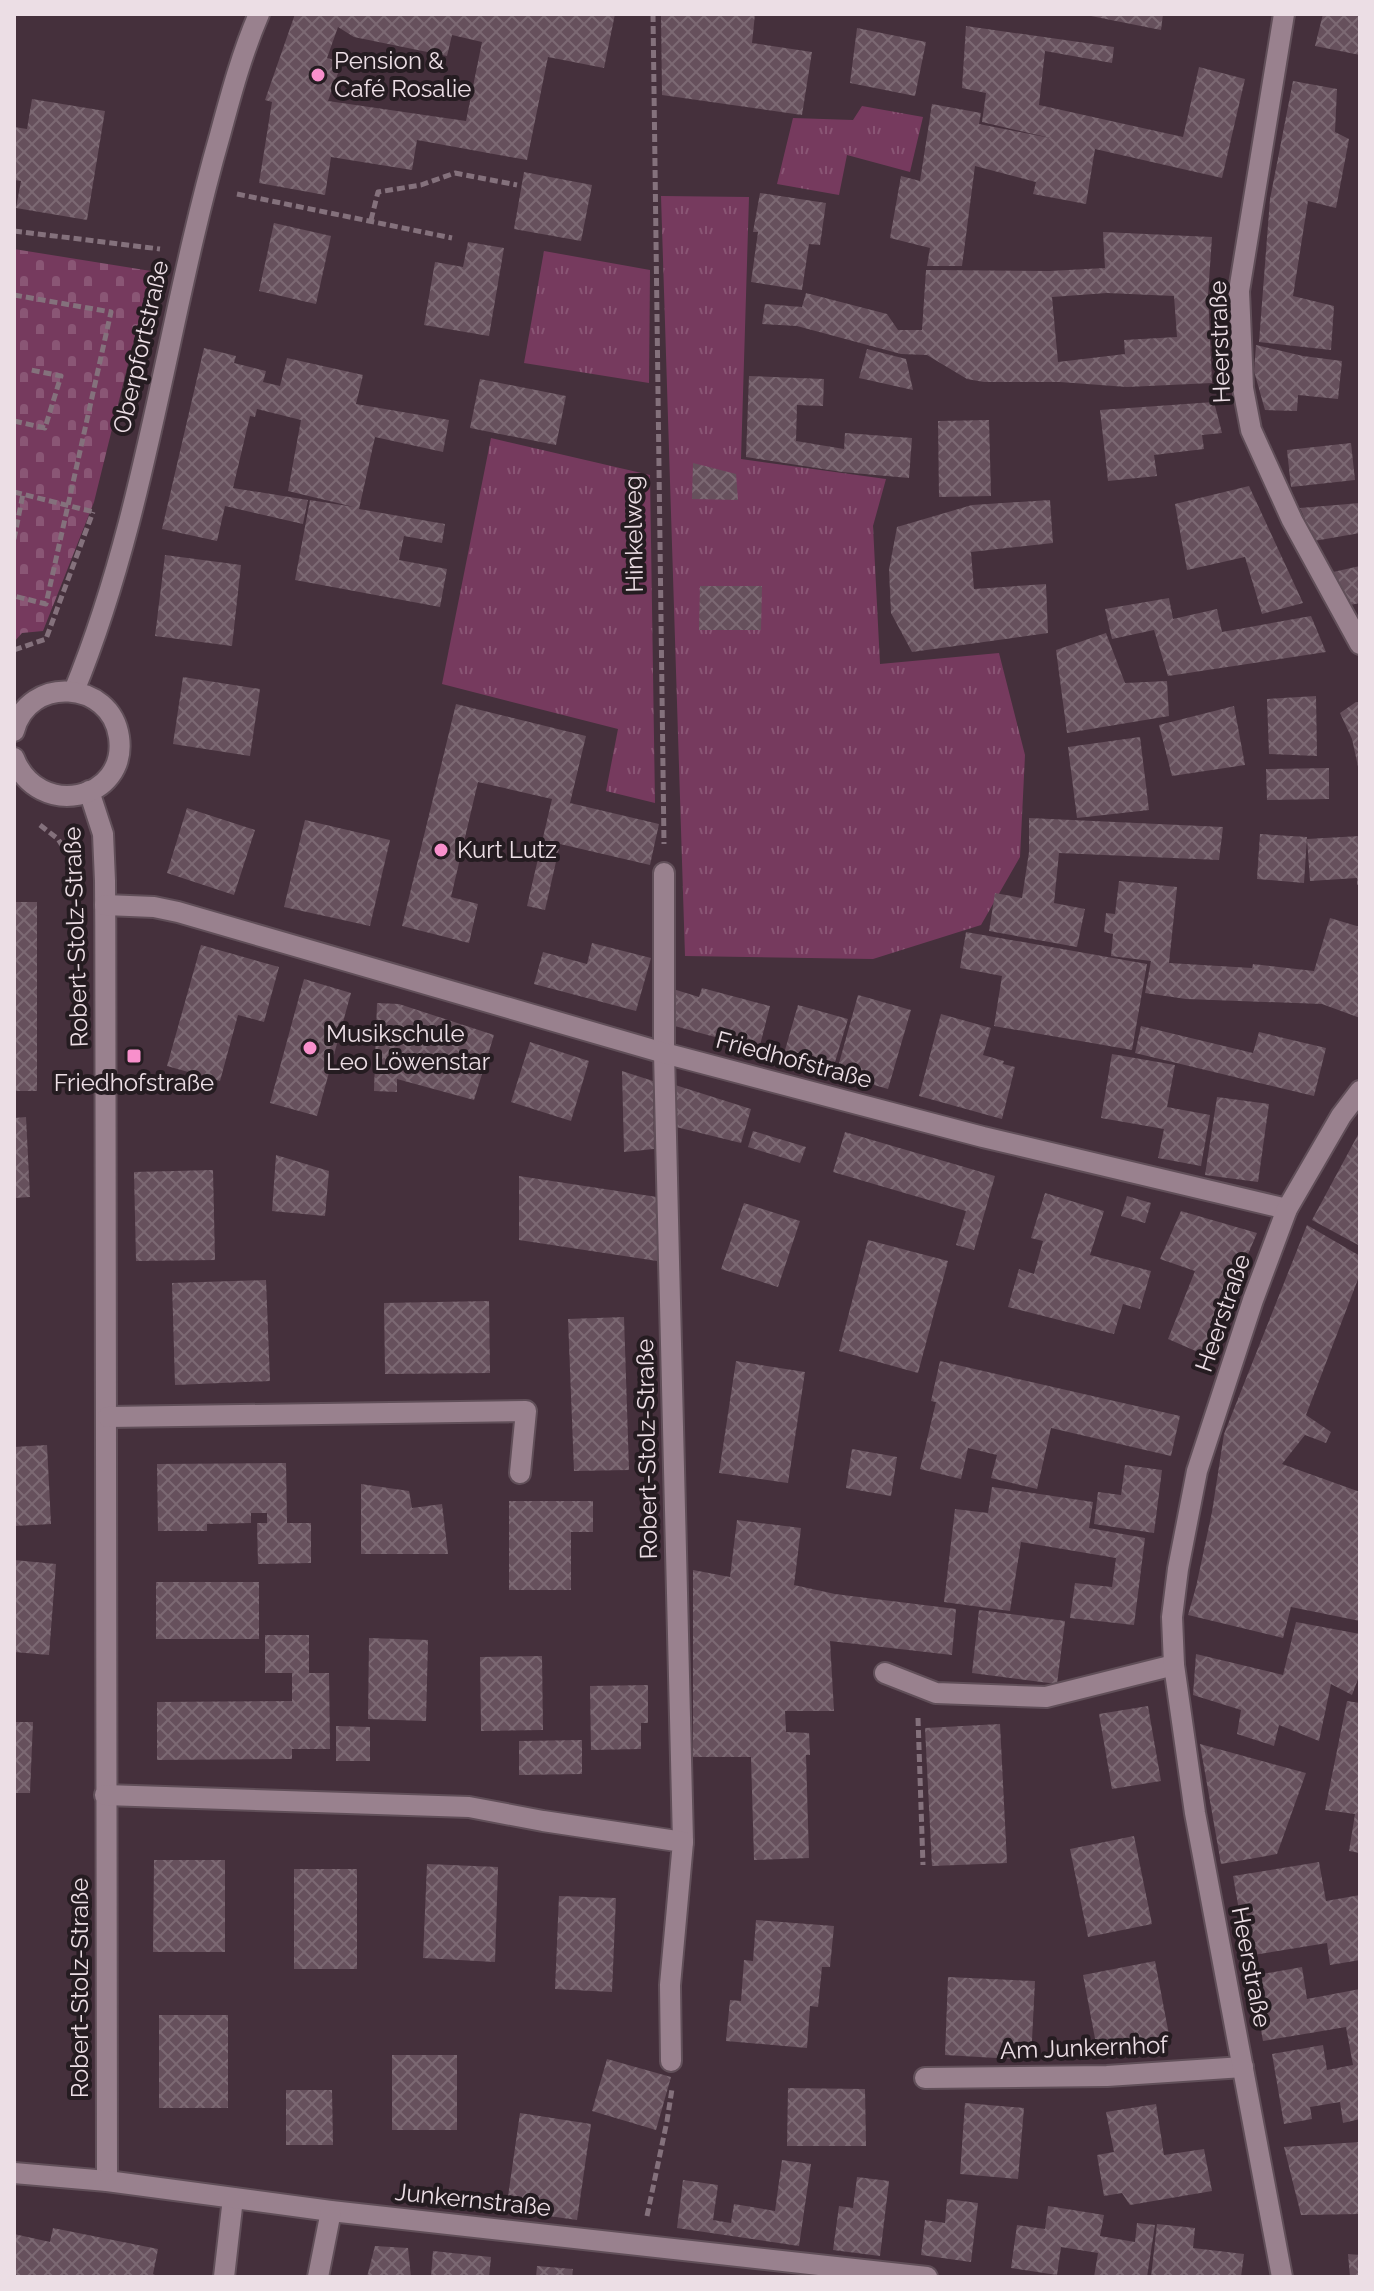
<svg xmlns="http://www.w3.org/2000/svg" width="1374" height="2291" viewBox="0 0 1374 2291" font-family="Raleway,sans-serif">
<defs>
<pattern id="grass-tufts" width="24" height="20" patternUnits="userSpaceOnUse" patternTransform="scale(2)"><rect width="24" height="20" fill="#763a5e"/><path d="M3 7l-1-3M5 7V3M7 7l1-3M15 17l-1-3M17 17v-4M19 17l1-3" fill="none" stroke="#8a5675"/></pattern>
<pattern id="cemetery-stones" width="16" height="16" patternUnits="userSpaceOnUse" patternTransform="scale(2)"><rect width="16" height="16" fill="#763a5e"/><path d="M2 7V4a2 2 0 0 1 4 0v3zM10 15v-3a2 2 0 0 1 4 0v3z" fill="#8a5675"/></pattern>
<pattern id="building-cross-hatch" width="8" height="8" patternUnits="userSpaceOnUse" patternTransform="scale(2)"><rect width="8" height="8" fill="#66505c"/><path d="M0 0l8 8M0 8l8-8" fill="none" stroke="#7c6973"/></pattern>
</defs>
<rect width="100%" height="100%" fill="#45303c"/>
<g fill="url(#grass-tufts)">
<polygon points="862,106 923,117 910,172 847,155 839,195 777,184 793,118 853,120"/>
<polygon points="661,196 749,197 741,459 886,479 873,526 880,664 999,653 1025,755 1020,857 981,925 873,959 685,956"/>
<polygon points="544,251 650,270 649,383 524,363"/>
<polygon points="491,438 650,475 655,803 606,791 618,729 442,684"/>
</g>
<polygon fill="url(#cemetery-stones)" points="14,249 151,271 94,502 43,631 22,633 14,642"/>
<g fill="url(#building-cross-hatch)" fill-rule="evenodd">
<path d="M295,14H615L604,68L548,57L527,160L417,140L412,170L331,157L325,195L259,183L272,102L265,100ZM338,27L354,37L447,56L452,35L482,42L466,121L328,101L342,62L327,58Z"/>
<polygon points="661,14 755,14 752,43 812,52 802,115 662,95"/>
<polygon points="1091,14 1163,14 1161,30 1091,16"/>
<polygon points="1323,14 1360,14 1360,55 1315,46"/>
<polygon points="966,26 1114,47 1112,63 1045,51 1039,105 1183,137 1199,67 1245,79 1222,178 1095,149 1086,204 1033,194 1036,182 975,166 962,266 927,266 930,248 890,238 901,176 920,181 932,104 981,113 979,124 1055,139 982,122 986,93 962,88"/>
<polygon points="857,28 926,42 915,96 850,83"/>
<polygon points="1293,81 1337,89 1335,132 1349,139 1336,208 1308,201 1293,296 1334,306 1331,350 1259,342 1270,199"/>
<polygon points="32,99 105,111 87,220 16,208 21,181 14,180 14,127 27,129"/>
<polygon points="524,172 592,185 581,241 514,229"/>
<polygon points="760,193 826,203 820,245 809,244 802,290 751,282 758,232 753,232"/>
<polygon points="274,223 331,236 316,304 259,291"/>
<path d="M1103,232L1212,237L1208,295L1212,383L1127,387L1060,382H984L967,379L927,355L901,354L797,326L762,324L765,304L802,307L806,293L887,314L898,330H922L926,270L1050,271L1105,268ZM1107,293L1174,296L1177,337L1124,340L1125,354L1058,362L1052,297Z"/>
<polygon points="468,242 504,248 489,336 424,325 435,262 463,267"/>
<polygon points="1256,345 1303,356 1342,361 1338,399 1298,395 1297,411 1265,410 1254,371"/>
<polygon points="204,348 236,356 234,363 266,371 263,382 280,386 287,358 363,375 356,404 449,420 443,452 375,437 359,509 445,524 442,543 404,536 399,560 447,569 440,607 295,580 310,500 354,507 288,491 301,420 257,409 255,417 250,416 233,488 308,500 303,524 225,506 217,541 162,529"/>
<polygon points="867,349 906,359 913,390 859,378"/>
<polygon points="749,376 824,379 823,406 797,405 796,441 844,449 845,433 912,438 909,478 842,472 746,457"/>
<polygon points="480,379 566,396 556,445 470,428"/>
<polygon points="1214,402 1222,433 1202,435 1204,449 1154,455 1157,476 1108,481 1100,410"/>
<polygon points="989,420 991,496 939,497 938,421"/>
<polygon points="1351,443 1355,480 1291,487 1287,450"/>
<polygon points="693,463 736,474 738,500 692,499"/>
<polygon points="1249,486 1303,603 1262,614 1245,557 1187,570 1175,504"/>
<polygon points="1050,500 1053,543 971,552 974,589 1046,584 1048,633 912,652 891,613 889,570 897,527 972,505"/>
<polygon points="1360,503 1360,533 1314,541 1300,508"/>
<polygon points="165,555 241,565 232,646 155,636"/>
<polygon points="1360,566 1360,603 1350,605 1333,572"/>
<polygon points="700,586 762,586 761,630 699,630"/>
<polygon points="1169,598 1173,619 1217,609 1222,632 1311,616 1326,652 1168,676 1154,630 1112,639 1105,609"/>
<polygon points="1106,633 1125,683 1167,681 1169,716 1067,733 1056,650"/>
<polygon points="183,677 260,689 250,756 173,744"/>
<polygon points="1316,696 1317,756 1269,754 1267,699"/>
<polygon points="1356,702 1360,703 1359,771 1352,739 1340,713"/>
<polygon points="456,704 586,736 570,803 659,824 650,865 560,844 545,910 527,906 552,799 478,782 451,897 478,904 469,943 402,926"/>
<polygon points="1234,706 1245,765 1172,776 1159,725"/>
<polygon points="1140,737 1149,810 1077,818 1068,747"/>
<polygon points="1329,768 1329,799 1267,800 1266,769"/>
<polygon points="187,808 255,830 234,895 167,873"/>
<polygon points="1029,818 1223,827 1219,860 1059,853 1054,903 1085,909 1077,947 989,931 995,893 1022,898 1029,852"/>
<polygon points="305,820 390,840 370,926 284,907"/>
<polygon points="1260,834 1307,837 1304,883 1257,879"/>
<polygon points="1360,836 1360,885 1357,885 1357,878 1310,881 1307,839"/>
<polygon points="1119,881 1177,887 1169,963 1252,968 1253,964 1314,971 1330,918 1360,927 1360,1018 1322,1004 1186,999 1145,993 1151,961 1111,956 1113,934 1104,932 1106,913 1115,914"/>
<rect x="14" y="902" width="23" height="189"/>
<polygon points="966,932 1147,964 1132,1050 994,1026 1002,976 960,968"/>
<polygon points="592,943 651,958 636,1011 534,984 543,952 587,964"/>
<polygon points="201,945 279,967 264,1022 238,1015 220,1081 167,1066"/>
<polygon points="304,979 351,993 317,1116 270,1103"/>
<polygon points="702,988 770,1006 759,1049 671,1025 673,989 699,997"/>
<polygon points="858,995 911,1010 888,1089 836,1074"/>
<polygon points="377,1003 399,1004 494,1035 474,1100 397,1079 397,1092 374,1091"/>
<polygon points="798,1005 848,1019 832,1072 783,1057"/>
<polygon points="941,1014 991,1028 983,1055 1004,1061 1003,1064 1015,1067 1002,1119 919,1096"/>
<polygon points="1141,1026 1253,1053 1259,1032 1326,1048 1314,1096 1135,1053"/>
<polygon points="530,1042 589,1061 571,1121 511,1102"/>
<polygon points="1112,1054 1175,1065 1167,1107 1210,1115 1201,1166 1158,1158 1164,1129 1101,1118"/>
<polygon points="622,1071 653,1081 654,1149 624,1152"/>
<polygon points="672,1084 751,1109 741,1143 676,1127"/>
<polygon points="1217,1097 1269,1104 1258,1182 1205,1175"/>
<polygon points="26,1117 30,1197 14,1198 14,1118"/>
<polygon points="753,1131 806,1147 800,1163 748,1147"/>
<polygon points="1360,1131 1360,1246 1312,1220"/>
<polygon points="845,1132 995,1176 974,1250 956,1245 966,1211 833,1172"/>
<polygon points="276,1155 329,1171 325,1216 272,1211"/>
<polygon points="213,1170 215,1260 136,1261 134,1172"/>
<polygon points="519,1176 657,1197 657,1261 519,1240"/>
<polygon points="1045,1193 1104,1211 1090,1255 1151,1271 1140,1309 1123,1304 1114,1334 1008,1307 1019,1269 1034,1274 1043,1241 1031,1238"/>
<polygon points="1127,1196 1151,1203 1145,1223 1121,1216"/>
<polygon points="744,1203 800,1221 778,1287 721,1269"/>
<polygon points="1181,1211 1257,1233 1205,1355 1168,1339 1195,1271 1160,1259"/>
<polygon points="1307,1225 1360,1256 1360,1274 1306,1415 1331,1432 1326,1443 1305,1435 1282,1464 1360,1492 1360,1621 1291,1607 1283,1638 1188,1615 1196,1587 1212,1512 1224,1434"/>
<polygon points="868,1240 948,1261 918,1373 839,1351"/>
<polygon points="266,1280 270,1381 175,1385 172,1283"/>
<polygon points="489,1301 490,1373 385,1374 384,1303"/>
<polygon points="624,1317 629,1470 574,1471 568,1319"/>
<polygon points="736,1361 805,1372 788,1483 719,1473"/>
<polygon points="940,1361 1180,1416 1171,1456 1051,1428 1037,1489 991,1478 997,1455 968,1448 961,1479 920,1469 936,1402 931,1401"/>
<polygon points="47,1445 51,1524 14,1526 14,1447"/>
<polygon points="852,1449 897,1457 891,1496 846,1488"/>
<polygon points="286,1463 287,1523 311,1523 311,1563 258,1564 257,1523 267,1523 267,1513 251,1513 251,1523 207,1524 207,1531 158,1531 157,1464"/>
<polygon points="1125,1465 1162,1470 1154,1533 1094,1524 1098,1492 1121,1495"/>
<polygon points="361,1484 409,1491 412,1508 442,1504 448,1554 361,1554"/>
<polygon points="992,1487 1093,1502 1089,1528 1145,1538 1134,1625 1070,1618 1075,1583 1112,1587 1116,1558 1021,1542 1010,1611 944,1602 955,1509 988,1513"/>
<polygon points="509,1501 593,1501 593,1532 571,1532 571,1590 509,1590"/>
<polygon points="737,1520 801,1528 794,1585 835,1594 956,1609 952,1655 830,1641 834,1711 785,1711 786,1732 809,1733 810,1755 806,1755 809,1858 754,1860 751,1757 693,1757 693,1570 730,1577"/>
<polygon points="14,1560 56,1564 49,1655 14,1652"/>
<rect x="156" y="1582" width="103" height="57"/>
<polygon points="979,1610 1065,1621 1057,1684 972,1673"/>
<polygon points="1296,1622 1360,1634 1360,1674 1352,1695 1331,1684 1319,1741 1279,1725 1274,1746 1237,1734 1241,1710 1193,1695 1196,1654 1283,1675"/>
<polygon points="265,1635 309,1635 309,1673 329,1673 330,1749 292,1749 292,1759 157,1760 157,1702 292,1701 292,1673 265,1673"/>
<polygon points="369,1638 428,1640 426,1721 368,1719"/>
<polygon points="542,1656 543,1730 481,1731 480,1657"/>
<polygon points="648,1685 648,1723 641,1723 641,1749 591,1750 590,1686"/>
<polygon points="1347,1701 1360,1703 1360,1853 1349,1851 1355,1814 1325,1810"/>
<polygon points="1148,1706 1161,1781 1112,1789 1099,1714"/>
<polygon points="14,1722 33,1722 30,1793 14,1793"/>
<polygon points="1000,1724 1007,1863 932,1866 925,1728"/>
<polygon points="336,1726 370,1727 370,1761 336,1761"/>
<polygon points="582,1740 582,1774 519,1775 519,1741"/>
<polygon points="1200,1744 1306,1773 1277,1854 1221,1864"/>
<polygon points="1134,1836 1152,1924 1088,1937 1070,1849"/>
<polygon points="154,1860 225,1860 225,1952 153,1952"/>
<polygon points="1319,1862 1326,1901 1360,1895 1360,1960 1330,1965 1327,1943 1247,1956 1233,1876"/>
<polygon points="427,1864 498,1867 495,1962 423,1958"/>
<rect x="294" y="1869" width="63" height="100"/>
<polygon points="559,1896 616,1898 612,1992 555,1989"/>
<polygon points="756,1920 834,1926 830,1967 822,1967 818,2007 810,2006 807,2048 726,2041 730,2000 741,2001 744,1960 753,1961"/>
<polygon points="1155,1961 1169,2035 1097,2049 1083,1975"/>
<polygon points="1302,1967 1307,1999 1360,1989 1360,2119 1343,2123 1340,2102 1310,2107 1312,2119 1284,2124 1272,2054 1323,2045 1327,2070 1353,2065 1346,2027 1263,2041 1251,1976"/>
<polygon points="948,1977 1035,1981 1031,2060 945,2055"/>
<rect x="159" y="2015" width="69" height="93"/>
<rect x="392" y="2055" width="65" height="75"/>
<polygon points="607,2059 671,2077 656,2130 592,2111"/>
<polygon points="788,2088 865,2089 866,2146 787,2146"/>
<polygon points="286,2090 332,2090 333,2145 286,2145"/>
<polygon points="965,2103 1024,2108 1018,2179 960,2174"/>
<polygon points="1156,2104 1164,2155 1204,2149 1212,2191 1130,2205 1122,2193 1104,2196 1097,2155 1114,2152 1106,2112"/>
<polygon points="520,2113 591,2124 577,2220 506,2210"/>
<polygon points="1360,2142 1360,2214 1301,2215 1284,2147"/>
<polygon points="782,2160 811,2164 799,2246 677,2228 683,2180 718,2185 713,2220 731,2223 734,2204 775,2211"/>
<polygon points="857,2177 889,2181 880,2256 833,2250 839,2206 853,2208"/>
<polygon points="947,2199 978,2203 971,2262 921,2255 925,2220 945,2223"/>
<polygon points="1048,2206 1104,2215 1100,2236 1135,2242 1137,2223 1155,2225 1147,2277 1094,2277 1098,2253 1061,2247 1057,2275 1011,2268 1017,2225 1045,2229"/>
<polygon points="1157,2224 1195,2228 1193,2248 1244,2254 1241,2277 1151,2277"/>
<polygon points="53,2228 158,2249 153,2274 159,2277 14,2277 14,2234 50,2242"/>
<polygon points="375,2246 408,2248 411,2277 367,2277"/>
<polygon points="433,2251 491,2257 489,2277 431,2277"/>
<polygon points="1348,2254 1360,2255 1360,2277 1350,2277"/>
<polygon points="537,2266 573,2269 572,2277 536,2277"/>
</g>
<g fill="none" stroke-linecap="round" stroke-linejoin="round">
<g stroke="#614f59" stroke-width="24">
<g id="service">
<polyline points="664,873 664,1053 683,1842"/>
<polyline points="885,1673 936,1693 1046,1697 1174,1665"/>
<polyline points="224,2277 233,2198"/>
</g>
</g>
<g stroke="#614f59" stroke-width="24">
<g id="minor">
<polyline points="1284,14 1239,291 1243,388 1251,430 1292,520 1360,644"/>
<path d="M89,791L103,834L105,881C108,1314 105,1747 107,2181"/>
<polyline points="105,905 154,907 178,912 664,1053 983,1137 1287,1209"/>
<polyline points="108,1417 526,1411 520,1473"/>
<polyline points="105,1795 469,1807 543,1821 683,1842 670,1985 671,2061"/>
<polyline points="925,2078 1107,2076 1243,2067"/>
<polyline points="14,2173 107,2181 331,2211 927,2277"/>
<polyline points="318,2277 331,2211"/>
<polyline points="1282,2277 1195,1813 1174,1665 1172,1617 1178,1569 1197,1471 1253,1300 1287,1209 1341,1116 1360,1091"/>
</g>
</g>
<g stroke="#614f59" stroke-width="24">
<g id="tertiary">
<path d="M74,691C147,513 167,319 220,135C231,94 242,53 259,14"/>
<path d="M14,731C28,675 111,680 119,737C128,801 38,820 14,758"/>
</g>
</g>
<g stroke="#84717c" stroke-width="5" stroke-dasharray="8 4" stroke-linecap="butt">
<polyline points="653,14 664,844"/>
<polyline points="237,194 452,238"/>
<polyline points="371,220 378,192 421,185 455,173 517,185"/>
<polyline points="14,231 160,249"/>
<polyline points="14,295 111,312 46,604 14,596"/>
<polyline points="14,421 45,428 61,376 31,370"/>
<polyline points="14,492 94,512"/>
<polyline points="14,539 23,494"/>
<polyline points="14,650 46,639 93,512"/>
<polyline points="40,825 58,839 65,850 74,846"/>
<polyline points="918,1718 923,1865"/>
<polyline points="647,2216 667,2121 672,2089"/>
</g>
<use href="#service" stroke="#99818e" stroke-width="20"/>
<use href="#minor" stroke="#99818e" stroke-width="20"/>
<use href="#tertiary" stroke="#99818e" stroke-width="20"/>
</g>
<g fill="#f890cc" stroke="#251c21" stroke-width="3">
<circle cx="318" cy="75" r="8"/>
<circle cx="441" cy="850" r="8"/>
<circle cx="310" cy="1048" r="8"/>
<rect x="126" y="1048" width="16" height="16" rx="4"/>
</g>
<g text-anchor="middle" stroke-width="8" stroke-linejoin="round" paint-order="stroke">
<g font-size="24" fill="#ecdee5" stroke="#251c21" text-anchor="start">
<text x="334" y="69">Pension &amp;<tspan x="334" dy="28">Café Rosalie</tspan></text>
<text x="457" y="858">Kurt Lutz</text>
<text x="326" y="1042">Musikschule<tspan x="326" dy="28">Leo Löwenstar</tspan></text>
<text x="134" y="1091" text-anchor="middle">Friedhofstraße</text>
</g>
<g font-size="24" fill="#ecdee5" stroke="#251c21">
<text transform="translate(1220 342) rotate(-92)" y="8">Heerstraße</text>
<text transform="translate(141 347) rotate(-77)" y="8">Oberpfortstraße</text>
<text transform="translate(634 534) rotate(-91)" y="8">Hinkelweg</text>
<text transform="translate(76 937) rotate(-92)" y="8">Robert-Stolz-Straße</text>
<text transform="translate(794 1060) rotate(15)" y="8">Friedhofstraße</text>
<text transform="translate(1223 1313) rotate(-71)" y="8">Heerstraße</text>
<text transform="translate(647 1449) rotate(-91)" y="8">Robert-Stolz-Straße</text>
<text transform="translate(1251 1967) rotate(79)" y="8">Heerstraße</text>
<text transform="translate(80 1988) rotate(-90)" y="8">Robert-Stolz-Straße</text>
<text transform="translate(1084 2048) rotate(-2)" y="8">Am Junkernhof</text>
<text transform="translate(473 2200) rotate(6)" y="8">Junkernstraße</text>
</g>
</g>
<rect width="1374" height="2291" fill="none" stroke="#ecdee5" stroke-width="32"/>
</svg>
